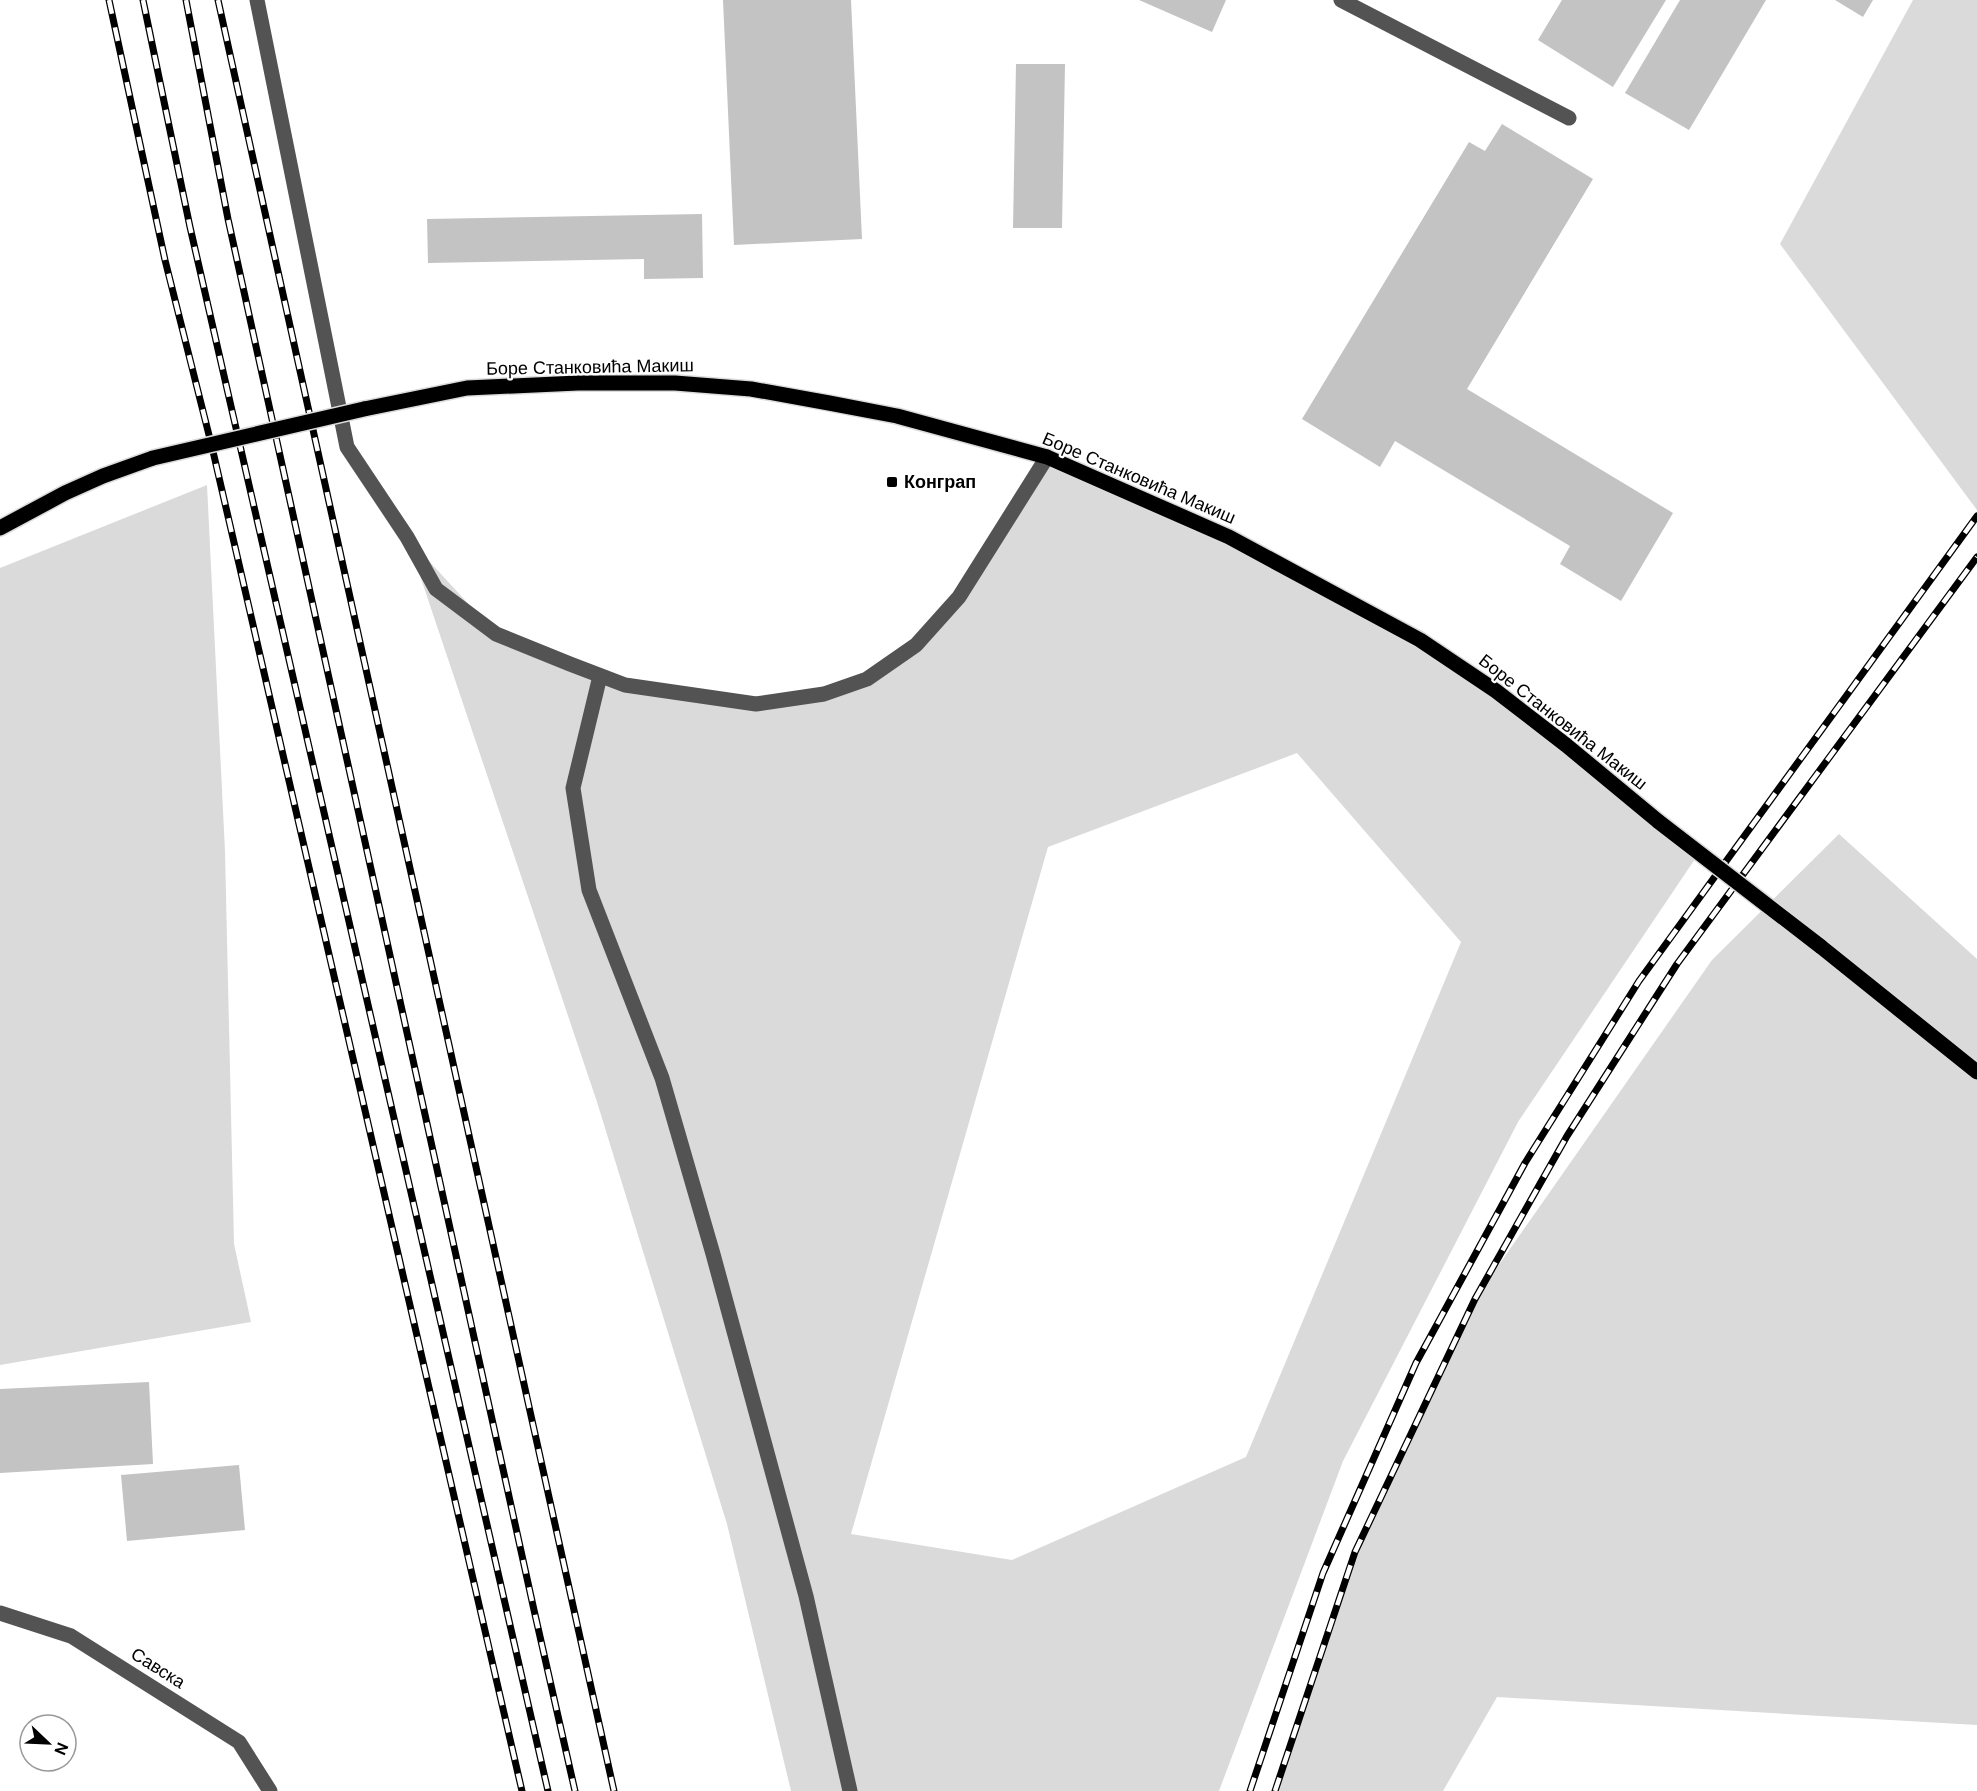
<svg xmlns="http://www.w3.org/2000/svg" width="1977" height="1791" viewBox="0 0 1977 1791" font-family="'DM Sans',sans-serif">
<rect width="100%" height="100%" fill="#fff"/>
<g fill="#dadada" fill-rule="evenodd">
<polygon points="1913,0 1977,0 1977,510 1780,244"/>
<path d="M1047,457L1229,537L1420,640L1699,853L1518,1122L1343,1461L1219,1791H791L727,1524L597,1102L407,537L496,634L625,685L756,704L867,679L959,597ZM1297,753L1461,942L1246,1457L1012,1560L851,1534L1048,847Z"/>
<polygon points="207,485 225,851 234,1244 251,1322 0,1365 0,568"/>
<polygon points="1839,834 1977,959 1977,1725 1497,1697 1443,1791 1275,1791 1355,1552 1475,1299 1712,960"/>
</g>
<g fill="#c3c3c3">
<polygon points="723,0 851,0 862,239 734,245"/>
<polygon points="1139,0 1226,0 1212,32"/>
<polygon points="1562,0 1666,0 1613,87 1538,40"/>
<polygon points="1680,0 1766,0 1689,130 1625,93"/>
<polygon points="1835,0 1873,0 1863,17"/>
<polygon points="1016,64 1065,64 1062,228 1013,228"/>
<polygon points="1502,124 1593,179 1467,389 1673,513 1621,601 1560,564 1570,546 1395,441 1380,467 1302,419 1469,142 1485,151"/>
<polygon points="702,214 703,278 644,279 644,259 428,263 427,219"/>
<polygon points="149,1382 153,1464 0,1473 0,1389"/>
<polygon points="239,1465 245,1530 127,1541 121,1475"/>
</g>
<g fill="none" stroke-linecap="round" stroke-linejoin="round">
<g stroke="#dbdbdb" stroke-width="18">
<g id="major">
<polyline points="364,409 467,388 578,383 675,383 751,389 829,403 897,416 1047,457 1229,537 1420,640 1496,691 1566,745 1659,822"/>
<polyline points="0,528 65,493 103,476 153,458"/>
<polyline points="1820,946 1977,1072"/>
</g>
</g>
<g stroke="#535353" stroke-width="15">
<polyline points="257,0 347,447 407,537 436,589 496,634 570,664 625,685 756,704 824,694 867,679 916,645 959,597 1047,457"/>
<polyline points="1341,0 1569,118"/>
<polyline points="600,676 573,788 589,890 662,1078 713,1254 806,1596 850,1791"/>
<polyline points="0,1613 71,1636 239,1742 270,1791"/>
</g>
<use href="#major" stroke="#000" stroke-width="15"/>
<g stroke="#000" stroke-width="7">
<g id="rail">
<polyline points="109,0 165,260 212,447 522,1791"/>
<polyline points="143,0 190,227 548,1791"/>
<polyline points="186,0 228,219 534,1610 575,1791"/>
<polyline points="218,0 614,1791"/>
<polyline points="1250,1791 1323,1573 1416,1363 1525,1163 1639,981 1977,516"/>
<polyline points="1275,1791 1355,1552 1475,1299 1567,1136 1677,964 1977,557"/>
</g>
</g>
<use href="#rail" stroke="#fff" stroke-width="4.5" stroke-dasharray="14" stroke-linecap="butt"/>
<g stroke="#dbdbdb" stroke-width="18" stroke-linecap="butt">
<g id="major-bridge">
<polyline points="153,458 364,409"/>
<polyline points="1659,822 1820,946"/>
</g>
</g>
<use href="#major-bridge" stroke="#000" stroke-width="15"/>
</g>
<rect fill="#000" stroke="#fff" stroke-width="2" x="886" y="476" width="12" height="12" rx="3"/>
<g text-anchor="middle" stroke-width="4.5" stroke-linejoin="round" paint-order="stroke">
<g font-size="18" fill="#000" stroke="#fff">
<text transform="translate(590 367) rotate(-1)" y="6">Боре Станковића Макиш</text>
<text transform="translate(1139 478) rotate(23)" y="6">Боре Станковића Макиш</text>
<text transform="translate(1563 722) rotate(38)" y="6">Боре Станковића Макиш</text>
<text transform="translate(158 1668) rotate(32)" y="6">Савска</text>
</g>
<g font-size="18" font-weight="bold" fill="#000" stroke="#fff" text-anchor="start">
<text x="904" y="488">Конграп</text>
</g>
</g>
<g transform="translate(48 1743) rotate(113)"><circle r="28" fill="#ffffff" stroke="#999999" stroke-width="1.5"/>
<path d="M0-4.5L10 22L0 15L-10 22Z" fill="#000000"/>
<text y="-9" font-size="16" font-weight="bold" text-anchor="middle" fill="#000000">N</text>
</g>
</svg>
